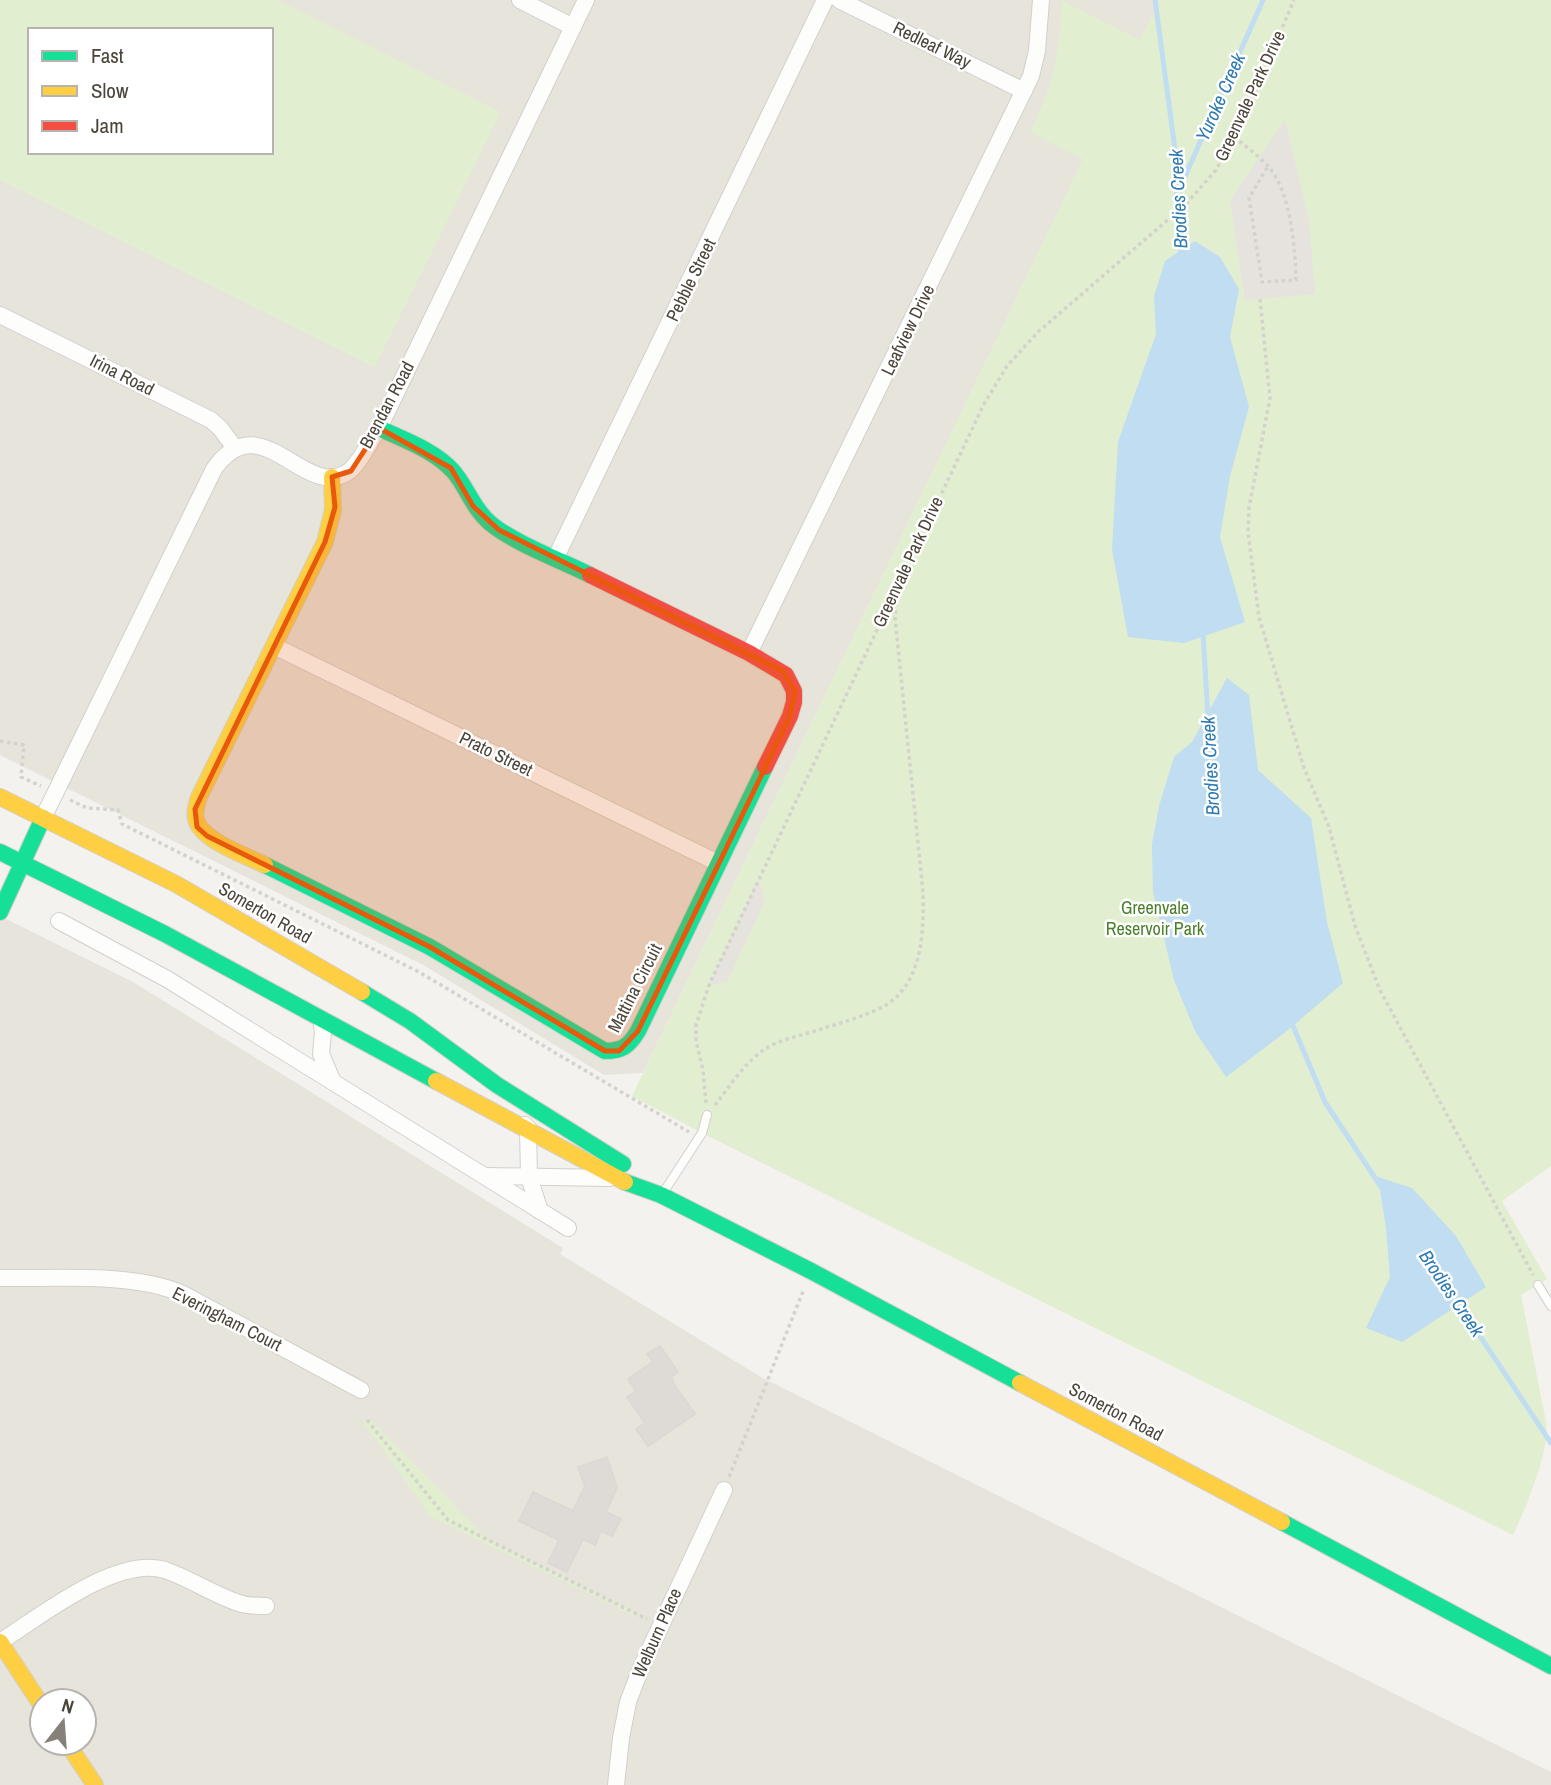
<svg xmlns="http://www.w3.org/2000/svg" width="1551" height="1785" viewBox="0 0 1551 1785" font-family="'Archivo Narrow',sans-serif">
<rect width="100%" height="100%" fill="#f4f2ee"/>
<g fill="#e7e4dc" fill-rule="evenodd">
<polygon points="277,0 1160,0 643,1073 604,1075 425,966 0,755 0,179 375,367"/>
<path d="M0,916L133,982L563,1248L560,1254L761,1377L1551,1772V1785H0ZM42,1701H84V1743H42Z"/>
</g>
<g fill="#e1eecf" fill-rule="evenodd">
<path d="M0,0H278L501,112L375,367L0,179ZM30,30H271V152H30Z"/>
<path d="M1061,0L1140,40L1160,0H1551V1166L1502,1201L1547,1279L1521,1295L1546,1422C1551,1448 1526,1508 1513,1535L702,1133L632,1096L1083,159L1030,132C1054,83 1060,54 1061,0Z"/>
<polygon points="371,1420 487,1539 634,1611 633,1615 431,1517 363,1422"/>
</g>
<g fill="#e6e3df">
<polygon points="1285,120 1309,221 1315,294 1245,300 1230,200"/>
<polygon points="758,879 765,901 727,982 709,985"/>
</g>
<g fill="#c0ddf1">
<polygon points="1195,241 1220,257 1239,289 1230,337 1249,407 1230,476 1220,537 1245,622 1184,643 1128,637 1112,549 1118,442 1156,334 1154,296 1165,261"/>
<polygon points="1227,678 1249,695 1258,770 1311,818 1327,922 1343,983 1288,1030 1226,1077 1195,1031 1174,980 1153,892 1152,844 1159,806 1174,757 1192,742"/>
<polygon points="1378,1177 1412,1188 1456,1236 1486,1287 1402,1342 1366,1328 1390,1277 1386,1228"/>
</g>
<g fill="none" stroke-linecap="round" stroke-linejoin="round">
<g stroke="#c0ddf1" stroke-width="5">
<polyline points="1155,0 1174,142 1181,258"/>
<polyline points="1178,192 1263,0"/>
<polyline points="1203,631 1208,719"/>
<polyline points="1291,1021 1325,1102 1381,1187"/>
<polyline points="1456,1300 1551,1443"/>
</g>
</g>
<g fill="#dedbd6" stroke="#dcd9d4" stroke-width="2">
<polygon points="660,1346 678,1372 671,1377 675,1386 695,1414 648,1446 636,1429 645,1423 627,1397 636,1391 628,1379 653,1362 647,1354"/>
<polygon points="607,1457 617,1488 606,1512 621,1519 612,1536 601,1531 595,1545 583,1539 567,1572 548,1563 559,1540 519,1521 533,1492 573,1511 585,1486 578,1467"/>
</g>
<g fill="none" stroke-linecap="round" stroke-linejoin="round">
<g stroke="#d2d0cb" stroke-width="10">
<g id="lane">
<polyline points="663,1193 702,1133 707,1115"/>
<polyline points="1538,1285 1551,1306"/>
</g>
</g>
<g stroke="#d2d0cb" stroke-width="18">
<g id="street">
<polyline points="520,0 573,27"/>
<polyline points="839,0 1024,91"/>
<polyline points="0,315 211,420 220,428 235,448"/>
<polyline points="555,559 825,0"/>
<polyline points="274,646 718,863"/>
<polyline points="749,653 1031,76 1037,51 1041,0"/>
<path d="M43,818L214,469C261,402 304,501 348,472C359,465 371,439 379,428L586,0"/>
<polyline points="59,921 167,979 568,1228"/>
<polyline points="321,1019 323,1032 321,1054 333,1082"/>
<polyline points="525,1125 528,1128 529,1177 540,1211"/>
<polyline points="485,1176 609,1178"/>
<path d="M0,1278C55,1279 133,1272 183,1294L361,1390"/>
<path d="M0,1642C39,1617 117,1555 165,1570C191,1579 214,1595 239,1603C247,1606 258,1606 266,1606"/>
<polyline points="616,1785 621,1738 628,1702 641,1668 724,1490"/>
</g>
</g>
<g stroke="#d3cfc5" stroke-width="18">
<g id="fast">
<path d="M379,428C404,440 434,450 453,471C467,487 473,509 490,523C512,542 562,561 590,575"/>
<polyline points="0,852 165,934 436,1081"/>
<path d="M265,865L430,947L605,1051C622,1051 629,1046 638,1031L765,767"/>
<polyline points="0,912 43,818"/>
<polyline points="362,992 410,1021 497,1085 623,1164"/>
<polyline points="625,1182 661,1195 811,1271 1020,1383"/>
<polyline points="1282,1522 1551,1666"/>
</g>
</g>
<g stroke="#d3cfc5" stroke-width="18">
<g id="slow">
<polyline points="0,797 176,884 362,992"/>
<path d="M265,865C247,856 200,840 196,819C194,812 197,804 199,797L325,542L333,510L332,477"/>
<polyline points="436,1081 625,1182"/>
<polyline points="1020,1383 1282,1522"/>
<polyline points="0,1642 42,1706"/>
<polyline points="67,1743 95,1785"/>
</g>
</g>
<g stroke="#d3cfc5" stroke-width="18">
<polyline id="jam" points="590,575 749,653 786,675 794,691 794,702 790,716 765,767"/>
</g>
<g stroke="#d3d2cc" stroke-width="3.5" stroke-dasharray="3.5 3.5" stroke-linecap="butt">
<path d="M1234,137C1245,146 1258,155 1268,166C1291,192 1295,247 1296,280L1262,282L1249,198L1268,166"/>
<polyline points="1260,299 1270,398 1249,508 1248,532 1259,617 1304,768 1329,827 1355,926 1380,990 1533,1275"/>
<polyline points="0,741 24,745 21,777 41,786"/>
<polyline points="70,800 87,808 118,810 122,824 419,972 689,1132"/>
<polyline points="706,1103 703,1070 696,1041 696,1025 709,985 984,404 1007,366 1038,332 1185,205 1216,170 1245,115 1294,0"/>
<path d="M715,1105C730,1086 744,1063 765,1049C779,1040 799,1036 815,1031C839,1023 865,1017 886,1005C923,982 924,930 923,892L895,618L897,590"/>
<polyline points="367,1420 448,1520 647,1619"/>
<polyline points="729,1477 804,1289"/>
</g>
<use href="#lane" stroke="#fdfdfc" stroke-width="8"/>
<use href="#street" stroke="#fdfdfc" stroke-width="16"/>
<use href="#fast" stroke="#16e098" stroke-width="16"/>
<use href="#slow" stroke="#ffcf43" stroke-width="16"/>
<use href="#jam" stroke="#f24e42" stroke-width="16"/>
</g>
<path fill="#e8590c" fill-opacity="0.2" stroke="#e8590c" stroke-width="5" stroke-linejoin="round" d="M379,428L451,468L473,506L499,530L783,671L795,691L790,716L638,1031L619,1051H605L430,947L207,836L197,827L195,809L325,542L335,507L332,477L351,471Z"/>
<g text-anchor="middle" stroke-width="5" stroke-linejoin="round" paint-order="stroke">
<g font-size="18" fill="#4b4439" stroke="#fff">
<text transform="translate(932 45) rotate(26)" y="6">Redleaf Way</text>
<text transform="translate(1250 96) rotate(-65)" y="6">Greenvale Park Drive</text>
<text transform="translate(691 280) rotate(-64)" y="6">Pebble Street</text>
<text transform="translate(908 330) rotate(-64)" y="6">Leafview Drive</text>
<text transform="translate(122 375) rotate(27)" y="6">Irina Road</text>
<text transform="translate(387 405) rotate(-62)" y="6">Brendan Road</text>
<text transform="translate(908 562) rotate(-65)" y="6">Greenvale Park Drive</text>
<text transform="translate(496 754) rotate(26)" y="6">Prato Street</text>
<text transform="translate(265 913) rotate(30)" y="6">Somerton Road</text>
<text transform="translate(635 988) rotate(-63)" y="6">Mattina Circuit</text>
<text transform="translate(227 1319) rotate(27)" y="6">Everingham Court</text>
<text transform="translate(1116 1412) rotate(28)" y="6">Somerton Road</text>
<text transform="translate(657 1633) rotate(-66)" y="6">Welburn Place</text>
</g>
<g font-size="18" fill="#4a7f2a" stroke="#fff">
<text x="1155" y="914">Greenvale<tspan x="1155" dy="21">Reservoir Park</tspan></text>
</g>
<g font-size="19" font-style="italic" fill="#2e7ab2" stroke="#fff">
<text transform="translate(1220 97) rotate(-66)" y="7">Yuroke Creek</text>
<text transform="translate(1178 199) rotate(-93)" y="7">Brodies Creek</text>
<text transform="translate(1210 766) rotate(-93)" y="7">Brodies Creek</text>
<text transform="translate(1452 1293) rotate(56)" y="7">Brodies Creek</text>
</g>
</g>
<rect x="28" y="28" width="245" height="126" fill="#ffffff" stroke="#b7b4b0" stroke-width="2"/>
<rect x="42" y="51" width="35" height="10" fill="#16e098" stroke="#b7b4b0" stroke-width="2"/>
<text x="91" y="63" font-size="21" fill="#4b4439">Fast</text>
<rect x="42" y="86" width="35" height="10" fill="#ffcf43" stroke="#b7b4b0" stroke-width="2"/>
<text x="91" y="98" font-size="21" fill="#4b4439">Slow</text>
<rect x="42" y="121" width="35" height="10" fill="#f24e42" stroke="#b7b4b0" stroke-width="2"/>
<text x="91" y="133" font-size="21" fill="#4b4439">Jam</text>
<g transform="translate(63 1722) rotate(17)"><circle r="33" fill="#ffffff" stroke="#b7b4b0" stroke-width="2"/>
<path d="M0-5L12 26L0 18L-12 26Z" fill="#868178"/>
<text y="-10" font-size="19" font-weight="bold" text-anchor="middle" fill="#4b4439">N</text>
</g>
</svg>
